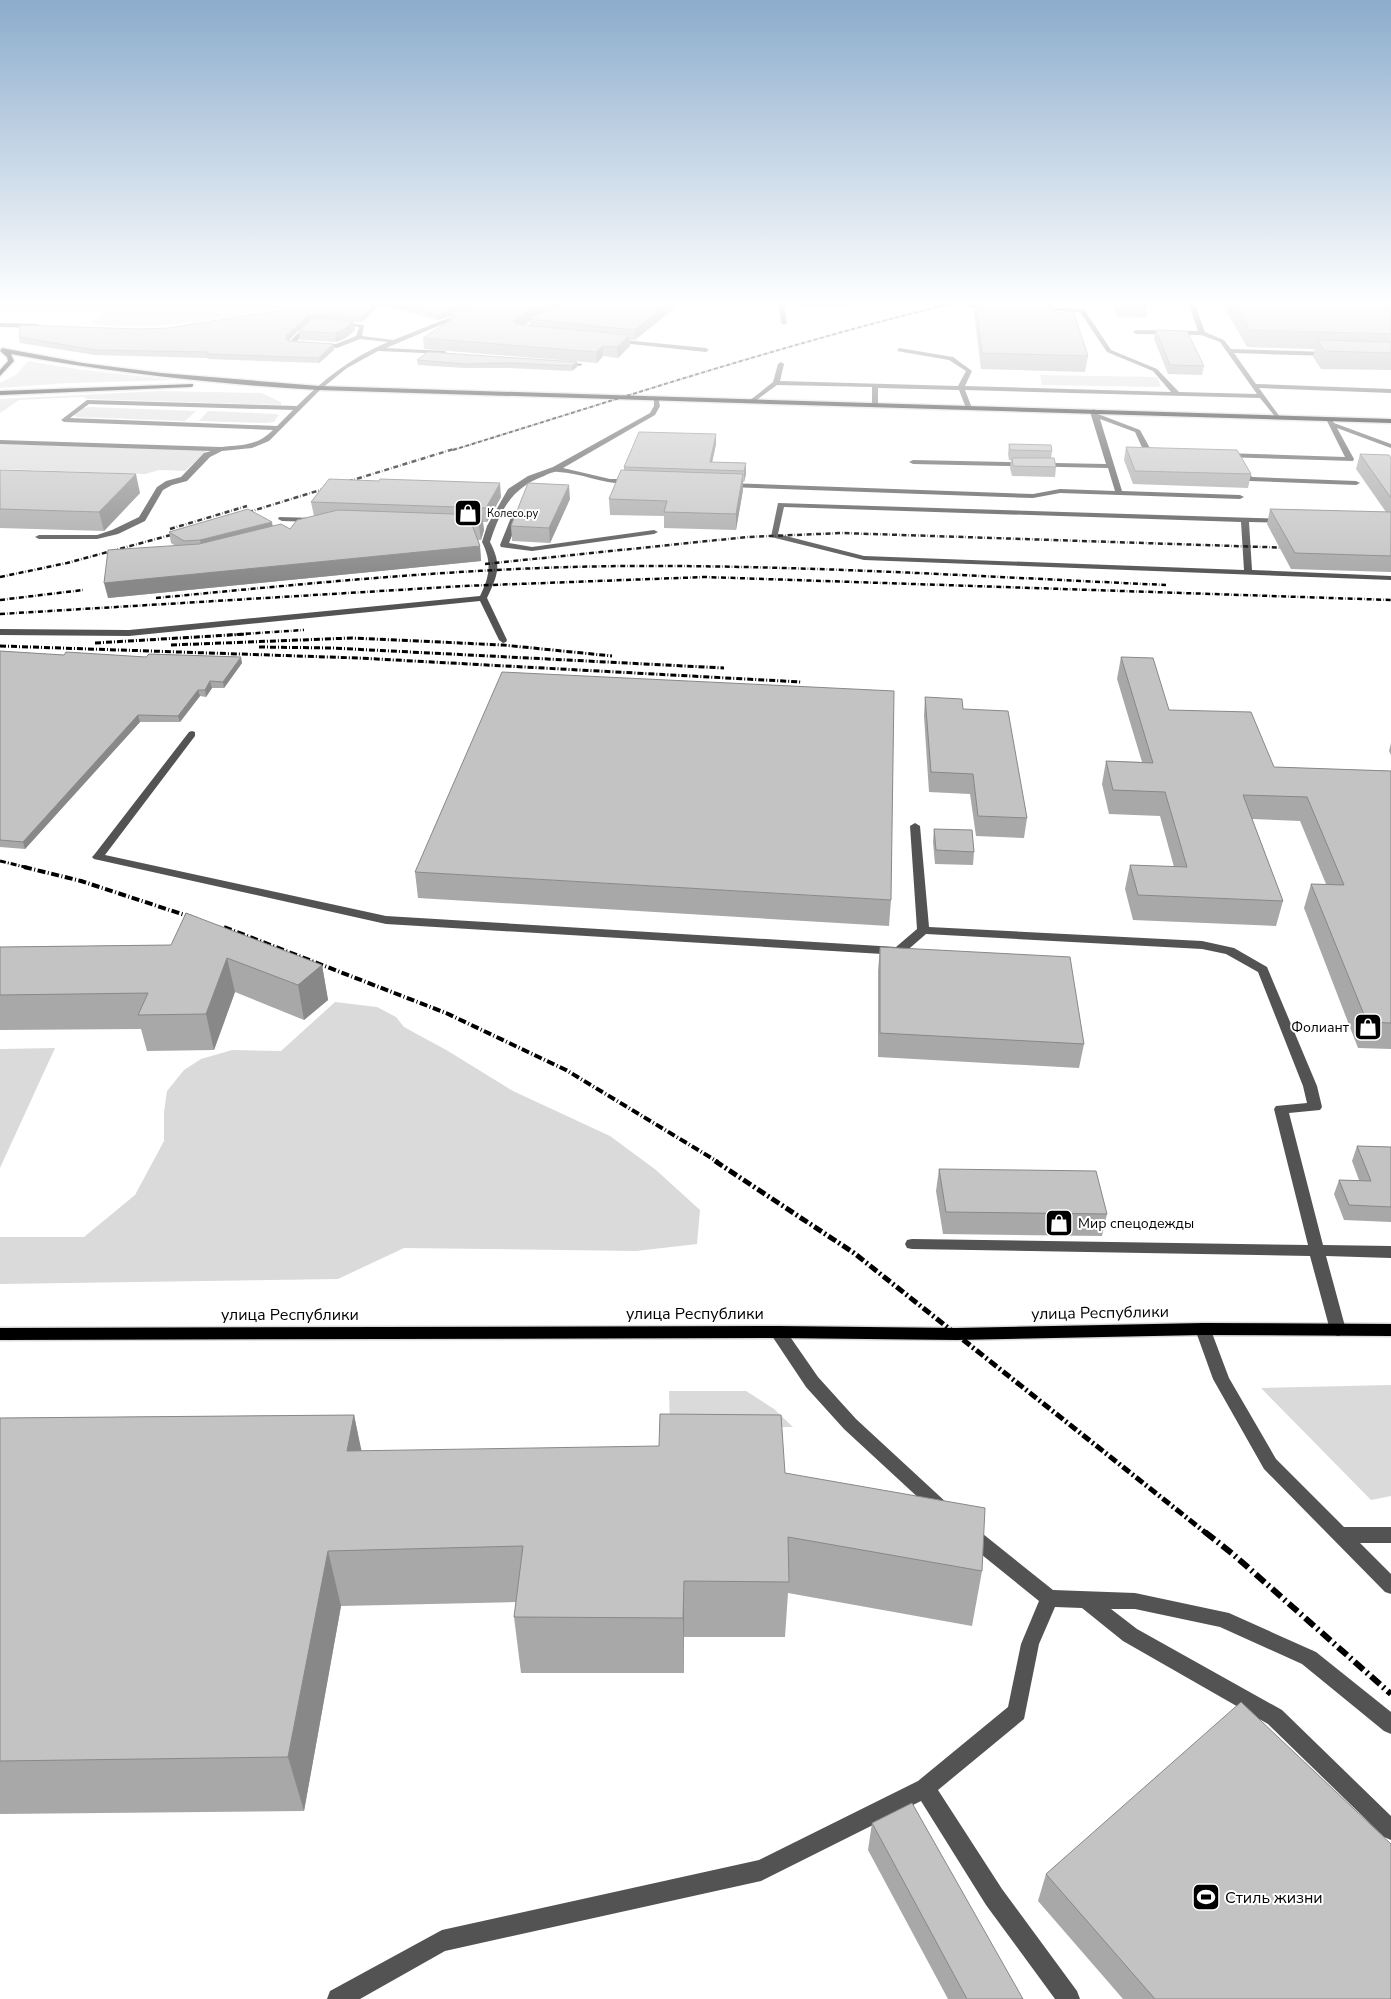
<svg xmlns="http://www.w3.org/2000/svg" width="1391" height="1999" viewBox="0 0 1391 1999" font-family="'Nunito Sans',sans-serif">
<rect width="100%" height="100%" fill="#fff"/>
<g fill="#dadada">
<path d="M0,302H317C243,313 167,333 91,324L92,319L101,316L103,311H0Z"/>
<polygon points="28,361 77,369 174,380 69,383 0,388 0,383 17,374"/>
<polygon points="1040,375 1157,377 1161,387 1042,385"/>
<polygon points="159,391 261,393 281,402 281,405 86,399 83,397 19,400 0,413 0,399"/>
<polygon points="89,407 196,411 185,421 77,417 74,415 81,409"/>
<polygon points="208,411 276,414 279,415 274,422 266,423 199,421"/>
<polygon points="0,444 208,450 185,471 159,470 145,474 0,469"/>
<polygon points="335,1002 377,1007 396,1017 404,1027 448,1051 513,1091 610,1136 656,1170 700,1210 697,1244 636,1251 404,1248 338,1279 0,1284 0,1237 84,1237 135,1195 164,1141 164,1112 167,1091 184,1070 201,1059 232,1050 281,1051"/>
<polygon points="55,1048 0,1168 0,1049"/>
<polygon points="1391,1385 1391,1496 1371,1500 1261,1388"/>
<polygon points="669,1391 746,1391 774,1409 793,1427 670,1428"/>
</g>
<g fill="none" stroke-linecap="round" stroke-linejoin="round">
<g stroke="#dbdbdb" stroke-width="3">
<g id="major">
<path d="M2,348L83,363L161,373L319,386L1391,419V423L319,390C216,384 113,373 11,354L14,361L0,376V370L8,361L7,357L0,351Z"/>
<polygon points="193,384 193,386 191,387 0,395 0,391"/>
<polygon points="1203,1323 1391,1324 1391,1336 1203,1335 956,1340 778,1338 0,1340 0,1328 778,1326 956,1328"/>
</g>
</g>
<g fill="#535353" fill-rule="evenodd">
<path d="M500,302H508L450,321L386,348L445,351L447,354L378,351L347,368L321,389L269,441L252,448L222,451L210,457L187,481L172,485L163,490L145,521L118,534L97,539H39L35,537L39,535H97L112,530L139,517L157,487L166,481L181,477L204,453L211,451L0,444V440L221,447C243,445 257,446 273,430L64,422L61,420L87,400L297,406C324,379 352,357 388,342L360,339L337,348L289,344V342L310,322L315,323L296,342L336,344L356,336L359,327L335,325L337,322L364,325L362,336L393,340L446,319ZM89,404L293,410L277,426L70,418Z"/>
<polygon points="699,302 853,302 854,304 851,306 784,305 787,323 784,325 781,323 779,305 702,304"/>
<polygon points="1188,302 1194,302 1205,332 1224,340 1231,349 1330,352 1333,354 1330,356 1234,353 1256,384 1391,389 1391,393 1259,388 1280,417 1277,419 1260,398 965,390 972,408 969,410 966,408 959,390 878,388 878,404 875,406 872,404 872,387 777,385 754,402 749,401 773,382 778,364 781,362 784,364 780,381 958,386 966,371 949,360 897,351 899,348 953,357 972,371 965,386 1171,392 1153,371 1107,352 1080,312 1036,310 1038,307 1084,309 1111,350 1157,369 1179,392 1257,394 1220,342 1201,335 1136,334 1133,332 1136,330 1198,331"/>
<polygon points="969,304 991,305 994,307 991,309 967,307"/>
<polygon points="0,323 37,324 40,326 37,328 0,327"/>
<polygon points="614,339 706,348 709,350 706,352 612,342"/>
<polygon points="559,361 583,364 580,366 557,364"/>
<path d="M654,397H658L660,406L655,415L563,468L610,479H632L636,481L635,483C608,487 584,473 558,472C554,471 548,474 544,476C511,488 500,511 490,542C502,565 498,575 487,598L507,640L506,642L503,643L499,640L480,601L129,636L0,635V629L129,630L480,596C490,576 492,562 482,542L487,526L508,489L528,476L553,467L650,413L654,406Z"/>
<polygon points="1094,409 1098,414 1140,430 1151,450 1162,452 1158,454 1145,454 1135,432 1100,419 1122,491 1240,495 1244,497 1240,499 1060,493 1033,498 727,487 723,485 727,483 1033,494 1060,489 1115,491 1108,468 913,464 909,462 913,460 1106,464 1091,415 1091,411"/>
<polygon points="1327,418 1331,418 1334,423 1391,444 1391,448 1337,428 1354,459 1353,461 1223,457 1219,455 1223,453 1345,457 1326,419"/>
<polygon points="1238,463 1244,463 1252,477 1356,481 1360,483 1356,485 1250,481 1247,481 1237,465"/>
<path d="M778,503L1285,519H1288V523L1249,522L1252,570L1391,576V580L864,560L771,537ZM784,507L1241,522L1244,570L864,556L778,534Z"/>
<polygon points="514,510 521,512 509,543 532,547 654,530 658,532 654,534 532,551 501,547 500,545"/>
<polygon points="279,517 316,518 320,520 316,522 282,521 278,519"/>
<polygon points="192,731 195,732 195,736 105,855 386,916 896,947 917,929 910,826 915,823 920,826 929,927 1202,941 1234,948 1267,967 1317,1086 1322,1107 1320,1110 1289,1113 1323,1245 1391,1246 1391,1258 1326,1256 1346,1330 1344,1334 1338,1336 1332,1334 1330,1330 1310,1256 912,1249 907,1248 905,1244 907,1240 912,1239 1308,1245 1274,1109 1276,1106 1307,1103 1303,1086 1258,972 1226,954 1202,949 926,934 903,954 899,955 386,924 94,859 92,857 94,855 189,732"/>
<polygon points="1203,1323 1209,1325 1229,1378 1276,1459 1344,1527 1391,1527 1391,1543 1360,1543 1391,1574 1391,1594 1385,1592 1264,1469 1213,1379 1195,1329 1197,1325"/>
<polygon points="778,1326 784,1328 818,1377 856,1419 948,1504 951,1509 948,1514 942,1517 936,1514 844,1429 806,1387 772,1336 770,1332 772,1328"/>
<polygon points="972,1528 978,1530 1053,1590 1135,1593 1229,1613 1316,1652 1391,1712 1391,1734 1384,1731 1302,1664 1220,1627 1135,1609 1111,1609 1137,1629 1282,1710 1391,1816 1391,1840 1384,1837 1268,1724 1123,1641 1082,1608 1055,1607 1039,1644 1024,1719 938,1790 1002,1889 1077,1991 1080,1999 1055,1999 986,1905 921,1801 761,1881 445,1951 360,1999 327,1999 330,1991 442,1930 759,1860 918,1781 1008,1707 1021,1644 1039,1601 966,1542 963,1536 966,1530"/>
</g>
<use href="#major" fill="#000" fill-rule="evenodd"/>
<path stroke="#000" stroke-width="2" stroke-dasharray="4 1 0.5 1" stroke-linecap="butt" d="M453,450C621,398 788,343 958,302"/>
<g stroke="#000" stroke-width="2.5" stroke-dasharray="5 2 0.5 2" stroke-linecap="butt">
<polyline points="239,515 457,448"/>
<polyline points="170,529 247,506"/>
<polyline points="485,564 747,537 842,533 1294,548"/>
<polyline points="0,577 67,563 182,532"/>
<path d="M156,598C313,583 470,567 628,566C807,565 987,577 1166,585"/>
<polyline points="0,600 83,590"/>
<polyline points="0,614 464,586 705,577 1391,600"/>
<polyline points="227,635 304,630"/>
</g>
<g stroke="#000" stroke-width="3" stroke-dasharray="6 2 1 2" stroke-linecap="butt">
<polyline points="95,643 247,634"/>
<polyline points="171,645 352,638 503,645 612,656"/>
<polyline points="0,646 358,658 801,682"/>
<polyline points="259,647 332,648 724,668"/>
<polyline points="0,861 29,868"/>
</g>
<g stroke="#000" stroke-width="4" stroke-dasharray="8 2.5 1 2.5" stroke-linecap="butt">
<polyline points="24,867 81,881 197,919"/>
<polyline points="224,927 446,1013 566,1070 718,1162"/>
</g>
<polyline stroke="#000" stroke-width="5" stroke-dasharray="9 3 2 3" stroke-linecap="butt" points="715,1161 854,1253 1206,1533"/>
<polyline stroke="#000" stroke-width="6" stroke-dasharray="12 4 2 4" stroke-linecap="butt" points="1205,1532 1234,1555 1391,1694"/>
</g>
<g fill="#a8a8a8" fill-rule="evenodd">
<path d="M333,302H469L472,305L505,306L521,302H677V306L635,340H630V346L618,358L603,356L597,363L424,349L423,338L450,321V316L439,320L380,305L362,322H354L355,330L346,338L336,342L300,340L299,331L310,320L288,340L333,344L334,350L319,363L208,359L207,358L95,355L20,343L19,337L138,329L168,328ZM530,321V325L525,324Z"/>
<polygon points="975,302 1050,302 1056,313 1088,356 1085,372 981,369 974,312"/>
<polygon points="1112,302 1145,302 1147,308 1146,318 1117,317"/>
<polygon points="1221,302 1391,302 1391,370 1321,369 1313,357 1315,349 1247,347"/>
<polygon points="1156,330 1204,366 1202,375 1168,374 1154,339"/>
<polygon points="428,352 577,367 572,371 509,368 464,368 418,365 417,360"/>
<polygon points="716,434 716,444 712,462 746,463 746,474 744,482 743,482 743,490 736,530 664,528 664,516 610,515 609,499 624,470 624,467"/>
<polygon points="1009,444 1052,451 1051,458 1056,467 1055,477 1012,476 1010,468 1011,460 1009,460 1008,454"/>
<polygon points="1126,447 1251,474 1248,488 1133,484 1124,460"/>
<polygon points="1360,454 1391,458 1391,572 1291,569 1267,524 1270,509 1386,512 1356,469"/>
<polygon points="0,470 140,493 104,531 0,528"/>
<polygon points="501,497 487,522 483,522 484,530 481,540 478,540 480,546 481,561 108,598 176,546 171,543 169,532 273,526 290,529 314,516 311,502"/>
<polygon points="570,499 550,543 512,541 511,526"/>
<polygon points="0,651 64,655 146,657 242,663 224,688 212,688 206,697 200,696 180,722 140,722 25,849 0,847"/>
<polygon points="1121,657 1169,710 1274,767 1391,771 1391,1049 1358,1048 1304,908 1311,884 1326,884 1300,821 1252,819 1283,901 1276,926 1133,920 1125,889 1130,865 1174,867 1160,816 1109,814 1102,784 1106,761 1142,762 1117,679"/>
<polygon points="925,697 1027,818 1024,838 976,836 970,794 929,792 924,716"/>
<polygon points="1391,743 1391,755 1389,751"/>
<polygon points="934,829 974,852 973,865 935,864 933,842"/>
<polygon points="415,872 891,900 889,926 418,898"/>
<polygon points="171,945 322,965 328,1000 304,1020 235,992 214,1050 147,1051 141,1029 0,1030 0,947"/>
<polygon points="880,947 1084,1044 1079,1068 878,1057 878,971"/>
<polygon points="1357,1146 1391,1147 1391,1222 1344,1220 1334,1194 1339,1180 1359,1180 1352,1161"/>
<polygon points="939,1169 1107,1214 1102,1236 943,1234 936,1191"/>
<polygon points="354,1415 361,1451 785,1473 982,1571 972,1626 788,1593 785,1637 684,1637 684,1673 521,1673 514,1617 516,1602 341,1606 304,1811 0,1814 0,1418"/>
<polygon points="872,1823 1023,1999 948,1999 868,1850"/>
<polygon points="1046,1874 1391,1999 1123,1999 1038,1901"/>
</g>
<g fill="#888">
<polygon points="378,302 380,302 380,305 362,322 362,317"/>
<polygon points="553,302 583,302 530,319 530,321 514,332 513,321 532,309"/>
<polygon points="670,302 677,302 677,306 635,340 635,330"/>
<polygon points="472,304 473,309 449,313 450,316 439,320 438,315"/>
<polygon points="309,315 310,320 288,341 286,339 287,335"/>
<polygon points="353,321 355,330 346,338 336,342 335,333"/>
<polygon points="629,335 630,346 618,358 617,347"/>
<polygon points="333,344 334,350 319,363 319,358"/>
<polygon points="603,346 603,356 597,363 596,352"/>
<polygon points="577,362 577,367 572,371 572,366"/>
<polygon points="716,434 716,444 710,472 710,462"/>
<polygon points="746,463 746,474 744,482 744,471"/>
<polygon points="136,474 140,493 104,531 99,512"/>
<polygon points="743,474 743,490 736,530 736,514"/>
<polygon points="500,483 501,497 487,522 486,508"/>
<polygon points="569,485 570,499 550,543 549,528"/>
<polygon points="482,515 484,530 481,540 479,525"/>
<polygon points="272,522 274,533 202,551 200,540"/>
<polygon points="480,546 481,561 108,598 104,583"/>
<polygon points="241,657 242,663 224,688 223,682"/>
<polygon points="210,681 212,688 206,697 205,690"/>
<polygon points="198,690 200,696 180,722 178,716"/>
<polygon points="138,715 140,722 25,849 23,842"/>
<polygon points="227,958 235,992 214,1050 206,1014"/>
<polygon points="322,965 328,1000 304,1020 298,985"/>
<polygon points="354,1415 366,1472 347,1451"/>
<polygon points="328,1551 341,1606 304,1811 288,1757"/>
<polygon points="684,1581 684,1673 683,1618"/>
</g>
<g fill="#c3c3c3" stroke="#888">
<polygon points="333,302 378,302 362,317 309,315 287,335 286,339 288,341 333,344 319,358 207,354 208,352 94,350 19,337 20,325 138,329 168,328"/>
<polygon points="387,302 469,302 472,304 438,315"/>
<polygon points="483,302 487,302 505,306 521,302 553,302 532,309 513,321 515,324 629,335 617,347 603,346 596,352 423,338 458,315 449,313"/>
<polygon points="573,302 670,302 635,330 530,319 537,314"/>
<polygon points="976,302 1050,302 1051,304 1053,304 1056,313 1074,313 1088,356 982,353"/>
<polygon points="1117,302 1145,302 1147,308 1119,307"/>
<polygon points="1233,302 1391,302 1391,334 1250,330"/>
<polygon points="313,318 353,321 344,329 335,333 299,331"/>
<polygon points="1156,330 1187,331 1204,366 1170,365"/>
<polygon points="1317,340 1391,342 1391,353 1325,351"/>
<polygon points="428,352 577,362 572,366 509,363 464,364 417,360"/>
<polygon points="639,432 716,434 710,462 746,463 744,471 624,467"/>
<polygon points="1009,444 1051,445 1052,451 1010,450"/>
<polygon points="1126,447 1237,450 1251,474 1135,471"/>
<polygon points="1360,454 1389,455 1391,458 1391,498"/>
<polygon points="1012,458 1054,458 1056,467 1013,466"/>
<polygon points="0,470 136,474 99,512 0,509"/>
<polygon points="621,470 743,474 736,514 664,512 667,501 609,499"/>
<polygon points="329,479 379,481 380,479 500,483 486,508 311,502"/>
<polygon points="528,483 569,485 549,528 511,526"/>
<polygon points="248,509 272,522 200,540 184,541 169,532"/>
<polygon points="1270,509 1391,512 1391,556 1295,553"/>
<polygon points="338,510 482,515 479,525 472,525 480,546 104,583 108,550 199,544 281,524 290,529 297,520"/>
<polygon points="0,651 64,655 66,652 146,657 149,654 241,657 223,682 210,681 205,690 198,690 178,716 138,715 23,842 0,840"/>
<polygon points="1121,657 1153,658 1169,710 1251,712 1274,767 1391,771 1391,1023 1367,1022 1311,884 1344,885 1307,797 1243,795 1283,901 1138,895 1130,865 1187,867 1165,792 1113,790 1106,761 1153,763"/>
<polygon points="502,672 894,691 891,900 415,872"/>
<polygon points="925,697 962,699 963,709 1008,711 1027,818 978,816 973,774 931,772"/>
<polygon points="934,829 972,830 974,852 936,850"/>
<polygon points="186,913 322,965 298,985 227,958 206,1014 138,1015 148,993 0,995 0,947 171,945"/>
<polygon points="880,947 1070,957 1084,1044 880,1033"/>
<polygon points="1357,1146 1391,1147 1391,1207 1349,1205 1339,1180 1371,1181"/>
<polygon points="939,1169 1096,1171 1107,1214 946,1212"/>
<polygon points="660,1414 781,1415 785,1473 985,1508 982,1571 788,1537 789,1582 684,1581 683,1618 514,1617 523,1546 328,1551 288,1757 0,1761 0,1418 354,1415 347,1451 659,1446"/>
<polygon points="1241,1702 1391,1844 1391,1999 1155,1999 1046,1874"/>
<polygon points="912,1803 1023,1999 967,1999 872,1823"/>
</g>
<linearGradient id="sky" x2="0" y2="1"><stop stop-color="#8baccc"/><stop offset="0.52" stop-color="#fff"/><stop offset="1" stop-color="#fff" stop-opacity="0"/></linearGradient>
<rect width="1391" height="582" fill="url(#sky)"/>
<defs>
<g id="shop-square" transform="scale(1.4375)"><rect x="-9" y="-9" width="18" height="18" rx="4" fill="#000" stroke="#fff"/><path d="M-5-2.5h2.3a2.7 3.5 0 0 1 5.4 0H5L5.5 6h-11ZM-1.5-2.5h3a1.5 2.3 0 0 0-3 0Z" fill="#fff"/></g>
<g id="stadium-square" transform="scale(1.4375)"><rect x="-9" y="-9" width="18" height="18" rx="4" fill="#000" stroke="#fff"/><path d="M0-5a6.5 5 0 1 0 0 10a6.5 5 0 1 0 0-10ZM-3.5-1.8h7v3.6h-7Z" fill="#fff"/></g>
</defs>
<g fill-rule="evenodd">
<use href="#shop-square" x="468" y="513"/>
<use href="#shop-square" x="1368" y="1027"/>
<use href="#shop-square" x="1059" y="1223"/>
<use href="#stadium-square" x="1206" y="1897"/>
</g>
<g text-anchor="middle" stroke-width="4" stroke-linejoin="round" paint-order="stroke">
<g font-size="11" fill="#000" stroke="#fff" text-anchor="start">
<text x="487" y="517">Колесо.ру</text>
</g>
<g font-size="14" fill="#000" stroke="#fff" text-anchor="end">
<text x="1349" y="1032">Фолиант</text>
<text x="1078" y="1228" text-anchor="start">Мир спецодежды</text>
</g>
<g font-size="16" fill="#000" stroke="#fff">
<text transform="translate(1100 1312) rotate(-1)" y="6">улица Республики</text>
<text x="695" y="1319">улица Республики</text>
<text x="290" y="1320">улица Республики</text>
</g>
<g font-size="16" fill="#000" stroke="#fff" text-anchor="start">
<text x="1225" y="1903">Стиль жизни</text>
</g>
</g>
</svg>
